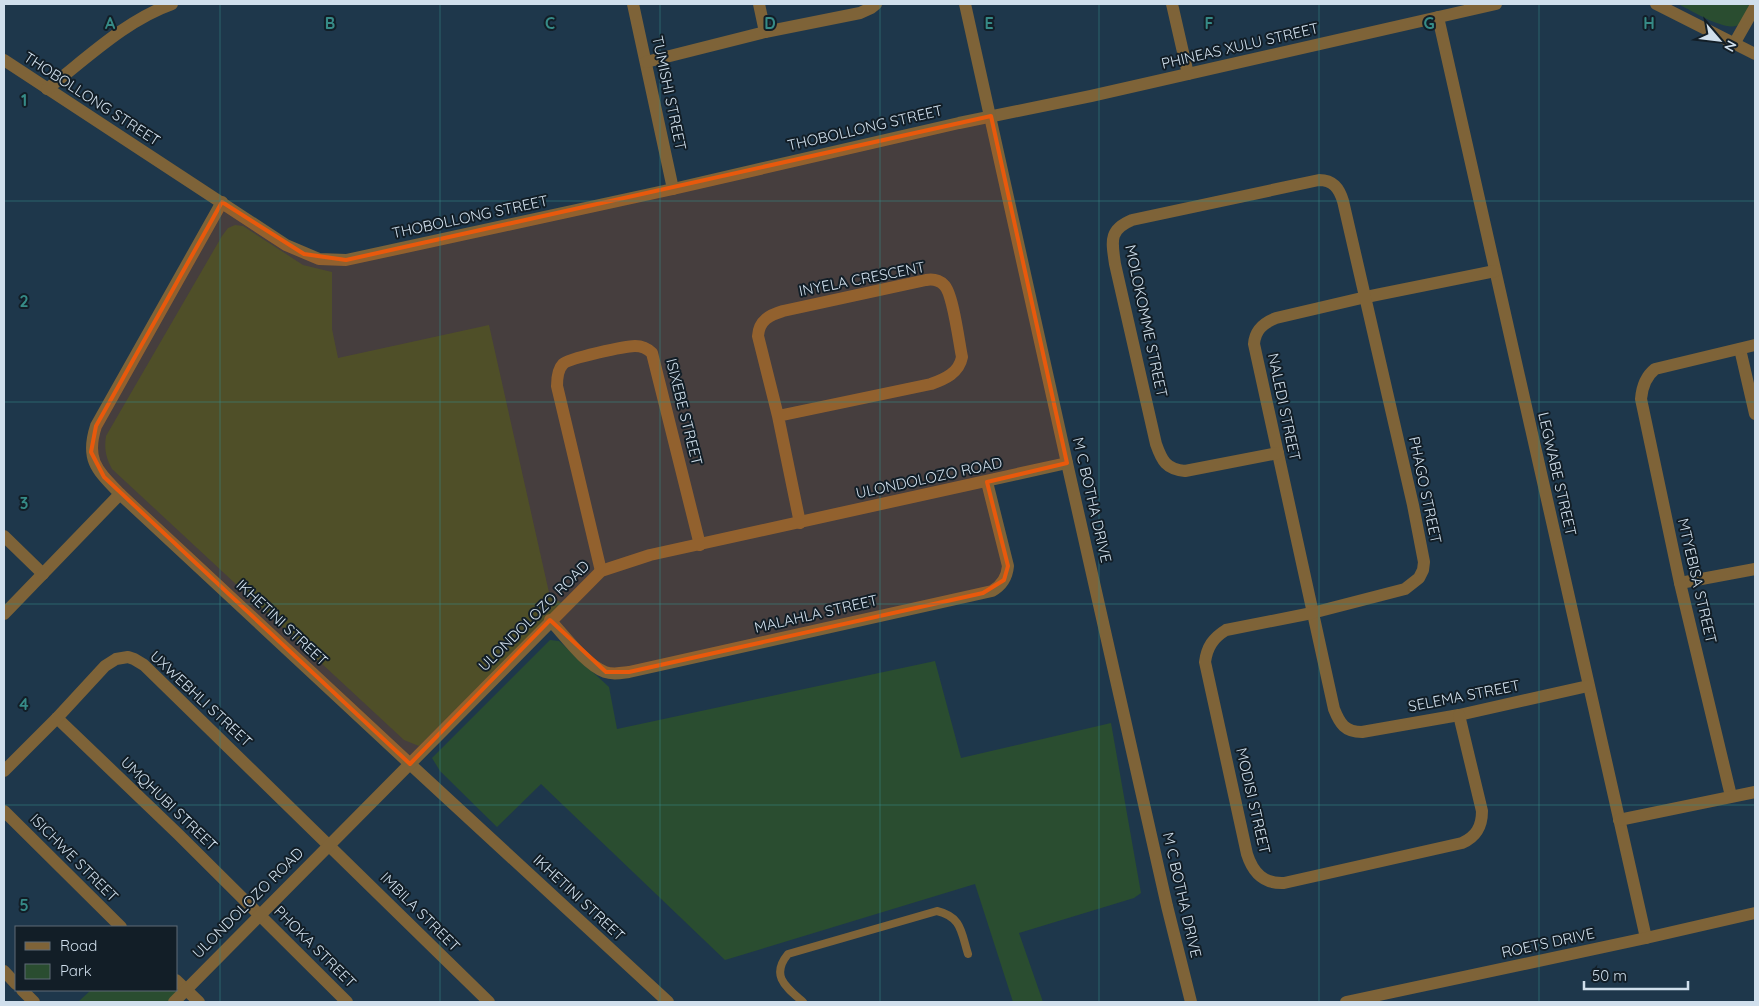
<svg xmlns="http://www.w3.org/2000/svg" width="1759" height="1006" viewBox="0 0 1759 1006" font-family="Quicksand,sans-serif">
<rect width="100%" height="100%" fill="#1e374b"/>
<g fill="#2a4d30">
<path d="M1678,4H1752C1748,10 1745,20 1740,24C1728,34 1691,10 1678,4Z"/>
<path d="M235,225L243,226L303,265L332,272V329L338,358L489,325L548,588L550,596L562,603L419,746L404,740L112,469C106,458 104,449 106,436L222,236L228,228Z"/>
<polygon points="550,640 559,641 609,687 617,729 935,661 961,758 1111,723 1141,893 1134,898 1019,933 1043,1002 1013,1002 975,884 725,960 541,784 497,827 440,771 432,758"/>
<polygon points="176,988 180,991 169,1002 78,1002 91,990 176,990"/>
</g>
<g fill="none" stroke-linecap="round" stroke-linejoin="round">
<path stroke="#7e6338" stroke-width="8" d="M803,1002C786,987 770,976 788,954L937,911C962,917 961,932 968,954"/>
<g stroke="#7e6338" stroke-width="12">
<polyline points="633,4 673,189"/>
<polyline points="759,4 765,32"/>
<polyline points="1172,4 1188,74"/>
<polyline points="1656,4 1755,54"/>
<polyline points="1438,17 1646,938"/>
<polyline points="1734,44 1755,7"/>
<polyline points="4,60 286,245 319,259 346,260 673,189 959,123 1091,96 1496,4"/>
<polyline points="646,62 765,32 860,13 871,8 876,4"/>
<path d="M47,89C86,59 126,20 172,4"/>
<path d="M222,202L96,426C85,460 97,470 120,494L410,764L668,1002"/>
<path d="M1495,271L1366,297L1276,318C1263,323 1255,330 1254,344L1334,709C1340,724 1345,732 1362,732L1459,715L1588,686"/>
<polyline points="1740,349 1755,414"/>
<path d="M778,416L931,384C945,379 959,373 962,357C959,343 953,293 944,285C939,280 932,279 926,280L783,311C770,315 759,320 758,336L778,416L800,523"/>
<path d="M1278,453L1185,471C1166,469 1162,461 1156,444L1115,264C1112,242 1108,230 1132,220L1319,180C1333,180 1339,188 1343,201L1413,505L1424,562L1423,570L1419,578L1405,589L1312,613L1226,630C1213,638 1207,647 1205,662L1247,854C1253,873 1264,884 1284,883L1462,843C1476,837 1482,827 1482,811L1459,715"/>
<polyline points="4,536 43,574"/>
<path d="M601,571L557,386C557,379 558,369 563,364C569,358 626,346 635,346C642,346 648,349 652,353L700,545"/>
<polyline points="1680,583 1755,569"/>
<polyline points="4,614 120,494"/>
<path d="M550,620C565,636 585,664 605,672C613,675 621,673 629,672L992,591C1001,586 1007,577 1008,566L987,482"/>
<polyline points="57,718 178,834 347,1002"/>
<polyline points="4,771 57,718 105,666 116,659 128,657 134,659 144,665 489,1002"/>
<path d="M1731,796L1680,583L1641,399C1642,387 1645,377 1655,369L1755,345"/>
<polyline points="4,811 121,927"/>
<polyline points="1619,820 1755,792"/>
<polyline points="4,971 16,984"/>
<polyline points="176,980 199,1002"/>
<polyline points="22,990 34,1002"/>
<polyline points="174,1002 601,571 650,555 1067,463"/>
</g>
<g stroke="#7e6338" stroke-width="12">
<polyline points="965,4 1067,463 1167,906 1191,1002"/>
<polyline points="1346,1002 1646,938 1755,913"/>
</g>
</g>
<path fill="#e8590c" fill-opacity="0.2" stroke="#e8590c" stroke-width="4" stroke-linejoin="round" d="M991,116L1067,463L987,482L1008,566L1004,580L983,593L629,672H606L550,620L410,764L104,477L91,452L96,426L222,202L304,254L346,260Z"/>
<path fill="none" stroke="#368b87" stroke-width="1" stroke-opacity="0.55" d="M220,4V1002M440,4V1002M660,4V1002M880,4V1002M1099,4V1002M1319,4V1002M1539,4V1002M4,201H1755M4,402H1755M4,604H1755M4,805H1755"/>
<g text-anchor="middle" stroke-width="4" stroke-linejoin="round" paint-order="stroke">
<g font-size="15" fill="#d0dfec" stroke="#121e27">
<text transform="translate(1240 46) rotate(-13)" y="5">PHINEAS XULU STREET</text>
<text transform="translate(669 93) rotate(78)" y="5">TUMISHI STREET</text>
<text transform="translate(92 99) rotate(33)" y="5">THOBOLLONG STREET</text>
<text transform="translate(865 128) rotate(-13)" y="5">THOBOLLONG STREET</text>
<text transform="translate(470 217) rotate(-12)" y="5">THOBOLLONG STREET</text>
<text transform="translate(862 279) rotate(-11)" y="5">INYELA CRESCENT</text>
<text transform="translate(1146 321) rotate(78)" y="5">MOLOKOMME STREET</text>
<text transform="translate(1284 407) rotate(78)" y="5">NALEDI STREET</text>
<text transform="translate(684 412) rotate(76)" y="5">ISIXEBE STREET</text>
<text transform="translate(1557 474) rotate(77)" y="5">LEGWABE STREET</text>
<text transform="translate(929 478) rotate(-12)" y="5">ULONDOLOZO ROAD</text>
<text transform="translate(1425 490) rotate(78)" y="5">PHAGO STREET</text>
<text transform="translate(1092 500) rotate(77)" y="5">M C BOTHA DRIVE</text>
<text transform="translate(1697 581) rotate(77)" y="5">MTYEBISA STREET</text>
<text transform="translate(816 614) rotate(-13)" y="5">MALAHLA STREET</text>
<text transform="translate(534 616) rotate(-45)" y="5">ULONDOLOZO ROAD</text>
<text transform="translate(282 623) rotate(43)" y="5">IKHETINI STREET</text>
<text transform="translate(1464 696) rotate(-11)" y="5">SELEMA STREET</text>
<text transform="translate(201 699) rotate(43)" y="5">UXWEBHLI STREET</text>
<text transform="translate(1253 801) rotate(77)" y="5">MODISI STREET</text>
<text transform="translate(169 804) rotate(44)" y="5">UMQHUBI STREET</text>
<text transform="translate(74 858) rotate(45)" y="5">ISICHWE STREET</text>
<text transform="translate(1182 895) rotate(77)" y="5">M C BOTHA DRIVE</text>
<text transform="translate(579 898) rotate(43)" y="5">IKHETINI STREET</text>
<text transform="translate(248 903) rotate(-45)" y="5">ULONDOLOZO ROAD</text>
<text transform="translate(420 912) rotate(45)" y="5">IMBILA STREET</text>
<text transform="translate(1548 943) rotate(-12)" y="5">ROETS DRIVE</text>
<text transform="translate(315 947) rotate(45)" y="5">PHOKA STREET</text>
</g>
</g>
<g font-size="16" text-anchor="middle" font-weight="bold" fill="#368b87" stroke="#121e27" stroke-width="4" stroke-linejoin="round" paint-order="stroke">
<text x="110" y="29">A</text>
<text x="330" y="29">B</text>
<text x="550" y="29">C</text>
<text x="770" y="29">D</text>
<text x="989" y="29">E</text>
<text x="1209" y="29">F</text>
<text x="1429" y="29">G</text>
<text x="1649" y="29">H</text>
<text x="24" y="106">1</text>
<text x="24" y="307">2</text>
<text x="24" y="509">3</text>
<text x="24" y="710">4</text>
<text x="24" y="911">5</text>
</g>
<rect width="1759" height="1006" fill="none" stroke="#d0dfec" stroke-width="10"/>
<rect x="15" y="926" width="162" height="65" fill="#121e27" stroke="#5e6b76"/>
<rect x="25" y="942" width="25" height="8" fill="#7e6338" stroke="#5e6b76"/>
<text x="60" y="951" font-size="15" fill="#d0dfec">Road</text>
<rect x="25" y="964" width="25" height="15" fill="#2a4d30" stroke="#5e6b76"/>
<text x="60" y="976" font-size="15" fill="#d0dfec">Park</text>
<g transform="translate(1719 40) rotate(118)" stroke="#121e27" stroke-width="4" paint-order="stroke">
<path d="M0-4L9 19L0 12L-9 19Z" fill="#d0dfec"/>
<text y="-8" font-size="14" font-weight="bold" text-anchor="middle" fill="#d0dfec">N</text>
</g>
<path d="M1584 981v8h104v-8" fill="none" stroke="#d0dfec" stroke-width="2.5"/>
<text x="1592" y="981" font-size="15" fill="#d0dfec" stroke="#121e27" stroke-width="4" paint-order="stroke">50 m</text>
</svg>
